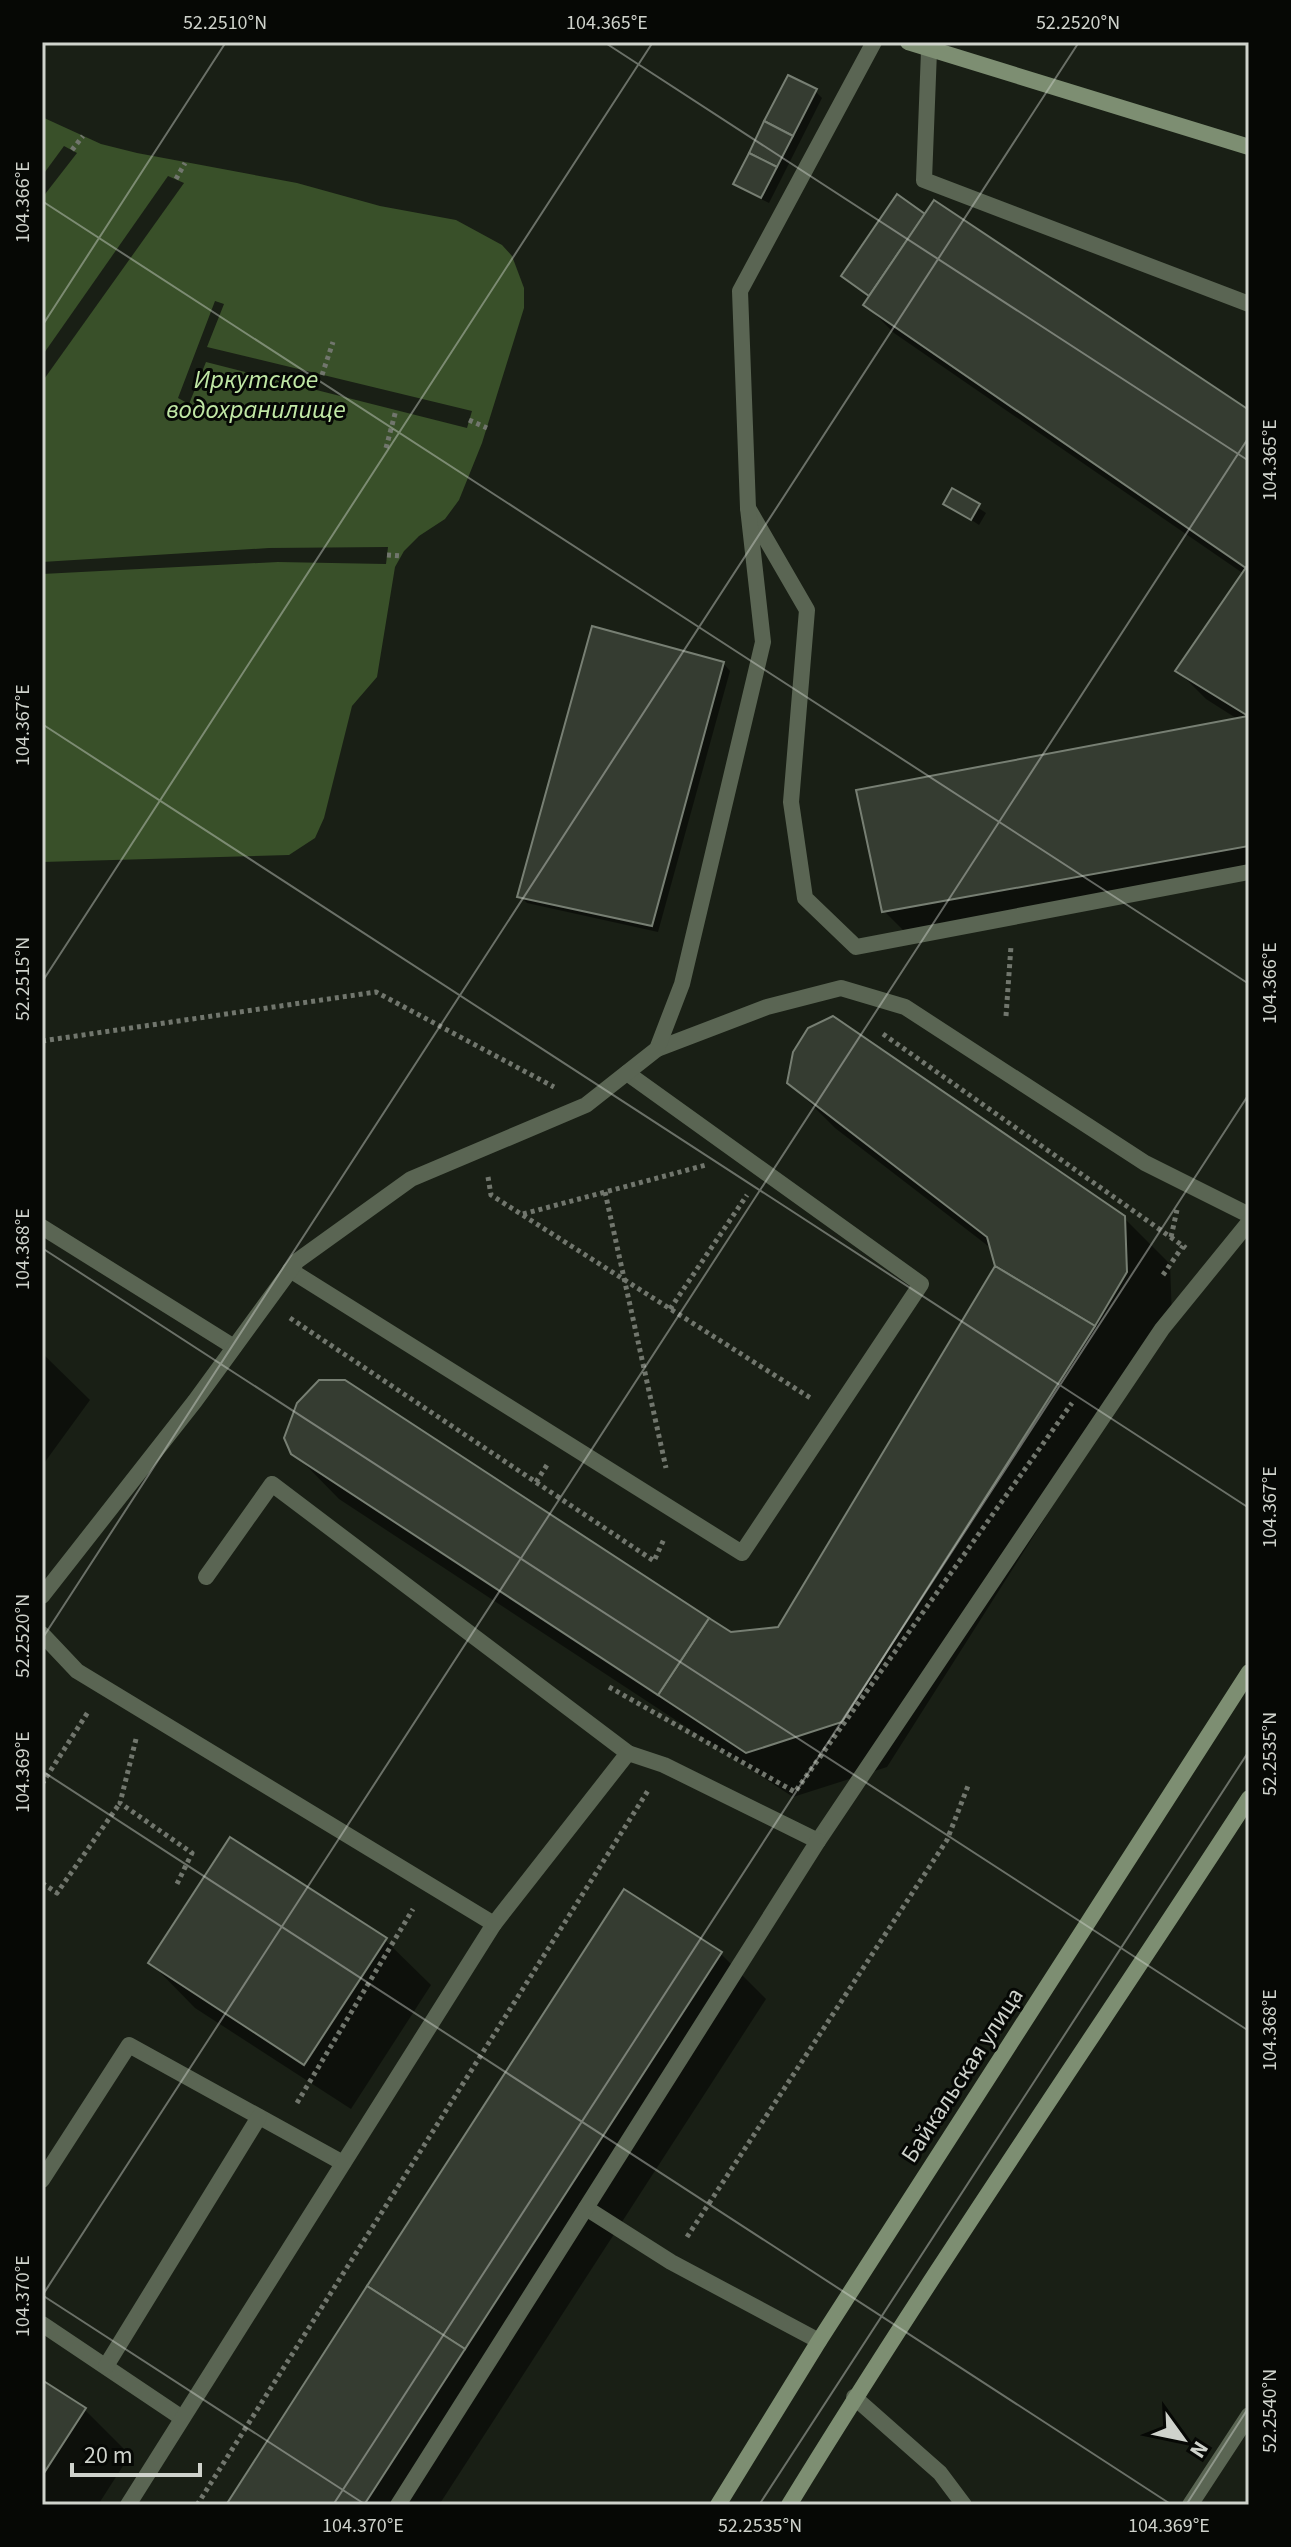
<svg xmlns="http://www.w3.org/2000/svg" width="1291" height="2547" viewBox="0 0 1291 2547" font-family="'Source Sans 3',sans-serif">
<rect width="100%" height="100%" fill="#191f15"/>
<polygon fill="#395029" points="42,117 101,144 137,153 297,183 380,206 456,220 502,245 512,256 524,288 524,308 482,443 459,500 445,519 419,536 404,551 395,567 377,677 352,706 324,818 315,838 289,855 42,862"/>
<g fill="#191f15">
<polygon points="64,146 77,153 42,198 42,176"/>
<polygon points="168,176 184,183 42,382 42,356"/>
<polygon points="215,301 224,304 207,347 472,411 467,428 206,362 189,404 178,398"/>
<polygon points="388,547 386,564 278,562 42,574 42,562 269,548"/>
</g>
<g fill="#0007">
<polygon points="815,91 822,98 769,203 743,190 736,183"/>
<polygon points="925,216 1249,414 1249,879 913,940 884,911 1239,720 1206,699 1178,671 1244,574 894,333 866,305 870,299 844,276"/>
<polygon points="953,491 986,513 979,525 946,503"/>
<polygon points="723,663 730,671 658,932 527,903 520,896"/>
<polygon points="789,1082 1124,1218 1170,1264 1172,1318 887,1767 793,1797 339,1499 293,1452 730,1634 779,1629 998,1267 992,1249 835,1128"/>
<polygon points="42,1353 90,1400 42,1466"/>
<polygon points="385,1940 431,1985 351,2109 195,2008 150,1962"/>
<polygon points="720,1953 766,1999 439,2505 228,2505"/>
<polygon points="42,2382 85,2410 130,2455 98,2505 42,2505"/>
</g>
<g fill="#353c31" stroke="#777f73" stroke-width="2">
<polygon points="788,75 817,89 793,136 764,121"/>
<polygon points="764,121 793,136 777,167 749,153"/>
<polygon points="749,153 777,167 761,198 733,184"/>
<polygon points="897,194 925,214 869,296 841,276"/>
<polygon points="934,200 1249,410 1249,563 1246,568 863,305"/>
<polygon points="952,488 980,504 971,520 943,504"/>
<polygon points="1249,563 1249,846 882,912 856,790 1248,716 1175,671"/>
<polygon points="592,626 724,662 652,926 517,897"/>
<polygon points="833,1016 1125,1216 1127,1272 1095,1326 995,1266 987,1237 787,1083 793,1052 808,1028"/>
<polygon points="995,1266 1095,1326 842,1722 746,1753 658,1695 709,1618 731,1632 778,1627"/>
<polygon points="319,1380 345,1380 709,1618 658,1695 291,1454 284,1438 297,1403"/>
<polygon points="230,1837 387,1938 304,2065 148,1963"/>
<polygon points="624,1889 722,1952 465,2349 367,2286"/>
<polygon points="367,2286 465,2349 364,2505 226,2505"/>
<polygon points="42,2380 86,2408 42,2476"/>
</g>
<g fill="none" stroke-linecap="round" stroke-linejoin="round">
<g stroke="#71766d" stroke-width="5" stroke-dasharray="4 4" stroke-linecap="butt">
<polyline points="72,150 83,136"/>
<polyline points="176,179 185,163"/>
<polyline points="322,375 333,342"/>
<polyline points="469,420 487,428"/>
<polyline points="386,448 396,410"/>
<polyline points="387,555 401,556"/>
<polyline points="1006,1016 1011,946"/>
<polyline points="883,1034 1186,1248"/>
<polyline points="42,1041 376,992 554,1087"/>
<polyline points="488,1177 491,1195 812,1399"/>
<polyline points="605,1192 666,1468"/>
<polyline points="523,1214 706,1165"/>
<polyline points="1171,1237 1177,1210"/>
<polyline points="1163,1275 1183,1246"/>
<polyline points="670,1309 747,1195"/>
<polyline points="290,1318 654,1561 664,1539"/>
<polyline points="536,1482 547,1465"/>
<polyline points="609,1687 795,1792 1072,1403"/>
<polyline points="136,1739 120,1803 192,1853 176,1886"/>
<polyline points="42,1784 88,1712"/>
<polyline points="42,1883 57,1893 120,1803"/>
<polyline points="297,2103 413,1909"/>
<polyline points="687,2237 947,1840 968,1786"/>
<polyline points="197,2505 649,1789"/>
</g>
<g stroke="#5a6553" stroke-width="16">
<polyline points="929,51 924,180 1249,304"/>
<polyline points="748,508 807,610 791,802 805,898 856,947 1249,872"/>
<polyline points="42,1227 234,1347"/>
<polyline points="290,1270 742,1553 921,1284 627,1073"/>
<polyline points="206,1577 272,1484 628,1753"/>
<polyline points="42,2180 129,2045 343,2163"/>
<polyline points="42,2324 182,2418"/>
<polyline points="106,2366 259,2117"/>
</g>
<g stroke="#5a6553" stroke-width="16">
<polyline points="657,1049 767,1007 841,988 905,1007 1145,1163 1249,1215"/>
<polyline points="42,1596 195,1401 297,1261 411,1179 586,1105 657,1049 682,984 763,642 748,508 740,291 874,42"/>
<polyline points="42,1634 77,1671 494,1924 128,2505"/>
<polyline points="494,1924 628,1753 664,1765 818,1841 1162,1329 1249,1222"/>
<polyline points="586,2208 671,2262 819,2341"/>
<polyline points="854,2397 940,2473 964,2505"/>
<polyline points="398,2505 818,1841"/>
<polyline points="1190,2505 1249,2415"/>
</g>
<g stroke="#7d8e72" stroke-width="16">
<polyline points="908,42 1249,147"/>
<polyline points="718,2505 819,2341 1249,1672"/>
<path d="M789,2505C936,2265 1096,2034 1249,1798"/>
</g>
</g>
<path fill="none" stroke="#cfd3cc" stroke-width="2" stroke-opacity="0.45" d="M604,42L1249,461M42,201L1249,984M42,326L226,42M42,724L1249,1508M42,982L653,42M42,1248L1249,2031M42,1639L1079,42M42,1771L1172,2505M42,2295L366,2505M42,2296L1249,437M333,2505L1249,1094M759,2505L1249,1751M1186,2505L1249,2407"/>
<g text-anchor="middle" stroke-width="6" stroke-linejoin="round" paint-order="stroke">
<g font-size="24" fill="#cfd3cc" stroke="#060805">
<text transform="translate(962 2075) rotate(-57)" y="8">Байкальская улица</text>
</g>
<g font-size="26" font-style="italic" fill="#c0e7a5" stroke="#060805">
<text x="256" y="388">Иркутское<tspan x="256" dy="30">водохранилище</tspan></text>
</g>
</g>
<rect width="1291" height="2547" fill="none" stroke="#060805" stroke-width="88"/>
<g transform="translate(1183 2439) rotate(123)" stroke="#060805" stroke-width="6" paint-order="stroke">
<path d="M0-6L14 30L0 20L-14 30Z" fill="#cfd3cc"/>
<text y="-12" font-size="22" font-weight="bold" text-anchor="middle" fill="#cfd3cc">N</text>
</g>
<path d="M72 2463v12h128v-12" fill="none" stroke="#cfd3cc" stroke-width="4"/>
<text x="84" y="2463" font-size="24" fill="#cfd3cc" stroke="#060805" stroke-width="6" paint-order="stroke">20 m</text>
<rect x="44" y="44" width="1203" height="2459" fill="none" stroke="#cfd3cc" stroke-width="3"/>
<g font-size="20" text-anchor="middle" fill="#cfd3cc">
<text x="225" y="29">52.2510°N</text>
<text x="607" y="29">104.365°E</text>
<text x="1078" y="29">52.2520°N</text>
<text transform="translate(22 202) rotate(-90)" y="7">104.366°E</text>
<text transform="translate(1269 460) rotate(-90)" y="7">104.365°E</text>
<text transform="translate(22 725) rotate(-90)" y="7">104.367°E</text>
<text transform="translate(22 979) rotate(-90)" y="7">52.2515°N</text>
<text transform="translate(1269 983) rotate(-90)" y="7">104.366°E</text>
<text transform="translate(22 1249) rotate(-90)" y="7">104.368°E</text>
<text transform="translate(1269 1507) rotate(-90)" y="7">104.367°E</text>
<text transform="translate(22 1636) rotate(-90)" y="7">52.2520°N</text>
<text transform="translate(1269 1754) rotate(-90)" y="7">52.2535°N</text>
<text transform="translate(22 1772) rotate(-90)" y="7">104.369°E</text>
<text transform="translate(1269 2030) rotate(-90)" y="7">104.368°E</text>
<text transform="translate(22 2296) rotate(-90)" y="7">104.370°E</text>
<text transform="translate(1269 2411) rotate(-90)" y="7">52.2540°N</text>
<text x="363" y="2532">104.370°E</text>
<text x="760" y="2532">52.2535°N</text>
<text x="1169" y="2532">104.369°E</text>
</g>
</svg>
